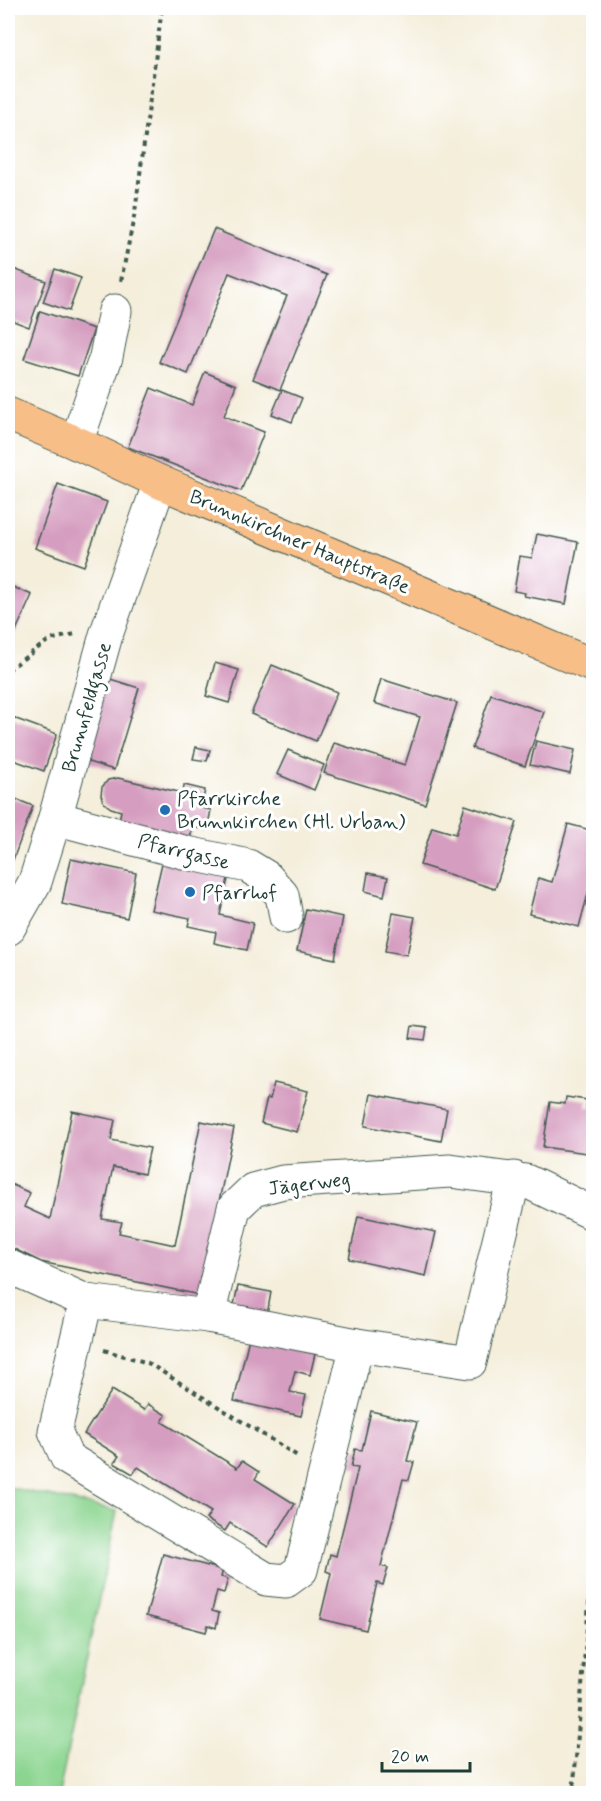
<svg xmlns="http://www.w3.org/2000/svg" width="601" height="1801" viewBox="0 0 601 1801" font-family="Mynerve,sans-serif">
<rect width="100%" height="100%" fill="#fff"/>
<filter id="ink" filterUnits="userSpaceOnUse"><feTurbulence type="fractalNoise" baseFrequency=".0167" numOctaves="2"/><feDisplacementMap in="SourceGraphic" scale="12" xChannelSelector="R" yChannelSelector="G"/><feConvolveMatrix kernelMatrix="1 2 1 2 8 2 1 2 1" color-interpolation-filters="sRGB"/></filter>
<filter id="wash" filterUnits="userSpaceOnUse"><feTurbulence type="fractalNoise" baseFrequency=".008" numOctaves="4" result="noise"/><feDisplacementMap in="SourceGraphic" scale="24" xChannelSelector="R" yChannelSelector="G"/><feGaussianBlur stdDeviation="1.35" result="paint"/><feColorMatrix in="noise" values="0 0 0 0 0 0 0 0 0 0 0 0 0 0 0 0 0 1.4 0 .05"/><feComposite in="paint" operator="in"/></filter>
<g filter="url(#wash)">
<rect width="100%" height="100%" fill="#f4eedb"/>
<polygon fill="#8cd591" stroke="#568962" stroke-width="1.5" points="8,1487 117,1511 59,1793 8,1793"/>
<g id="blocks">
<g fill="#d59dc0">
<polygon points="214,229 327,275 280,390 253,379 287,296 229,273 188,374 159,362"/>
<polygon points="8,267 46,281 29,327 8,319"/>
<polygon points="55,269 81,278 69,311 43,302"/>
<polygon points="40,311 94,329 78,376 24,359"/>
<polygon points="205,372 236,385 224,416 264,432 241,491 128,447 151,388 192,405"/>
<polygon points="282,390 302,398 292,422 272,414"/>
<polygon points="58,484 107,502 84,566 35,548"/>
<polygon points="537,534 578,542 566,604 524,596 525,593 514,591 520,556 532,558"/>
<polygon points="8,585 32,595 10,644 8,643"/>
<polygon points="215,663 239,670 229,703 206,696"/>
<polygon points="272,665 337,692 316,741 251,714"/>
<polygon points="107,678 139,688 114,770 82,760"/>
<polygon points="381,679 457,703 425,804 324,773 334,743 405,765 420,717 374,703"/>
<polygon points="491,694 544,712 525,766 472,748"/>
<polygon points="8,716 57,734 44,771 8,758"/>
<polygon points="536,741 575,750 570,774 530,765"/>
<polygon points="196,747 210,750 207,761 193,759"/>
<polygon points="288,750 324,765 314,790 277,774"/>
<polygon points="118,778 183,793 184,785 205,790 201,808 211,810 207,830 193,827 189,842 118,825 121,811 111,808 104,803 101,795 102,787 108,780"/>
<polygon points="8,796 33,806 10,868 8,867"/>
<polygon points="465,805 517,822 495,889 420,865 432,827 456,834"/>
<polygon points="568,824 594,831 594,892 589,890 579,927 529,914 538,878 552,882"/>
<polygon points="71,859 136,873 127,918 62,904"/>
<polygon points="163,859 229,874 220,915 253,923 247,950 214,943 216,932 188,926 190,918 151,910"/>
<polygon points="368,873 388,877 384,896 365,891"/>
<polygon points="306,909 343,917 335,959 297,951"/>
<polygon points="393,913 415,917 407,955 385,951"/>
<polygon points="412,1026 427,1028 425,1040 410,1038"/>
<polygon points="274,1083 308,1091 297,1132 261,1123 267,1098 270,1099"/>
<polygon points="371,1094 447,1109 441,1141 365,1126"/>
<polygon points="566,1097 587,1100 586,1107 594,1108 594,1154 543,1147 550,1102 565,1104"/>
<polygon points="72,1111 115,1120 111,1140 150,1148 144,1174 113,1167 102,1219 122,1222 119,1233 175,1245 201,1121 234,1128 200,1295 41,1262 8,1246 8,1183 30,1193 24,1207 50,1219"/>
<polygon points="358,1216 436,1232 426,1276 349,1259"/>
<polygon points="238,1286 271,1292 267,1315 233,1309"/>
<polygon points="249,1338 315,1354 310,1375 295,1371 290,1392 306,1395 301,1416 234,1401"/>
<polygon points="112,1390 144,1410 148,1404 166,1415 162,1422 237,1468 242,1461 259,1472 255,1479 295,1504 268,1547 230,1523 225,1531 206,1519 211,1512 138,1467 133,1474 114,1463 119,1456 84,1434"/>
<polygon points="371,1411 417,1422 407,1461 414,1462 409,1480 403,1479 381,1566 388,1568 383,1585 377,1583 366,1630 320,1619 331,1573 326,1571 330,1554 336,1556 358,1468 351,1467 355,1449 362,1450"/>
<polygon points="163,1554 223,1570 221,1577 228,1579 224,1593 217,1591 212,1611 219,1613 216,1628 208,1625 206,1632 146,1616"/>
</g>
</g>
</g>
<g filter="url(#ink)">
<use href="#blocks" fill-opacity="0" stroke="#3f584d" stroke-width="1.5"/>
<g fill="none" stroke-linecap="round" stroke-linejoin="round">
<g stroke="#3f584d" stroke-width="35">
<g id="minor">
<polyline points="76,443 106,357 115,311"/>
<polyline points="55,818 187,853 248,866 266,877 282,895 286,917"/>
<polyline points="8,929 35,882 55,818 106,635 160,482"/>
<polyline points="8,1266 86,1301 208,1316 234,1208 253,1190 283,1182 450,1171 526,1181 594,1214"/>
<polyline points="86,1301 55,1431 67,1458 266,1579 286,1581 301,1570 357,1345"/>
<polyline points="208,1316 357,1345 470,1362 514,1178"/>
</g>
</g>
<g stroke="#3f584d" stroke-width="35">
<polyline id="major" points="8,414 81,445 160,482 594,666"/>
</g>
<g stroke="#3f584d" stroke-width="4" stroke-dasharray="4.5 4.5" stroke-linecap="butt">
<polyline points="121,281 135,212 162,8"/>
<polyline points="8,670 49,640 75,634"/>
<polyline points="104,1350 148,1363 299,1457"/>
<polyline points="573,1794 594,1543"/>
</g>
<use href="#minor" stroke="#fff" stroke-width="33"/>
<use href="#major" stroke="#f7be88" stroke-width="33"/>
</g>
</g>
<g fill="#1f6fb2" stroke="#fff" stroke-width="2">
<circle cx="165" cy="810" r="6"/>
<circle cx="190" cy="892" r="6"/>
</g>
<g text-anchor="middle" stroke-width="6" stroke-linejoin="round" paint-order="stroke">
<g font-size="20" fill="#1f3d34" stroke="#fff">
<text transform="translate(300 541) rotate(23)" y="7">Brunnkirchner Hauptstraße</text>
<text transform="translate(86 707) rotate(-74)" y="7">Brunnfeldgasse</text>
<text transform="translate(184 851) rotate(14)" y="7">Pfarrgasse</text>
<text transform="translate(309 1183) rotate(-7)" y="7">Jägerweg</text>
</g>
<g font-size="20" fill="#1f3d34" stroke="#fff" text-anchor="start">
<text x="177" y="805">Pfarrkirche<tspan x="177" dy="23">Brunnkirchen (Hl. Urban)</tspan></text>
<text x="202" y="899">Pfarrhof</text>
</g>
</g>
<rect width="601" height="1801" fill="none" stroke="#fff" stroke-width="30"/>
<path d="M382 1762v9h88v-9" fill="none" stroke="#1f3d34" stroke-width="3"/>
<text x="391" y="1762" font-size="18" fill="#1f3d34" stroke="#ffffff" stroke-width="4.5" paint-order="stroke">20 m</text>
</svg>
